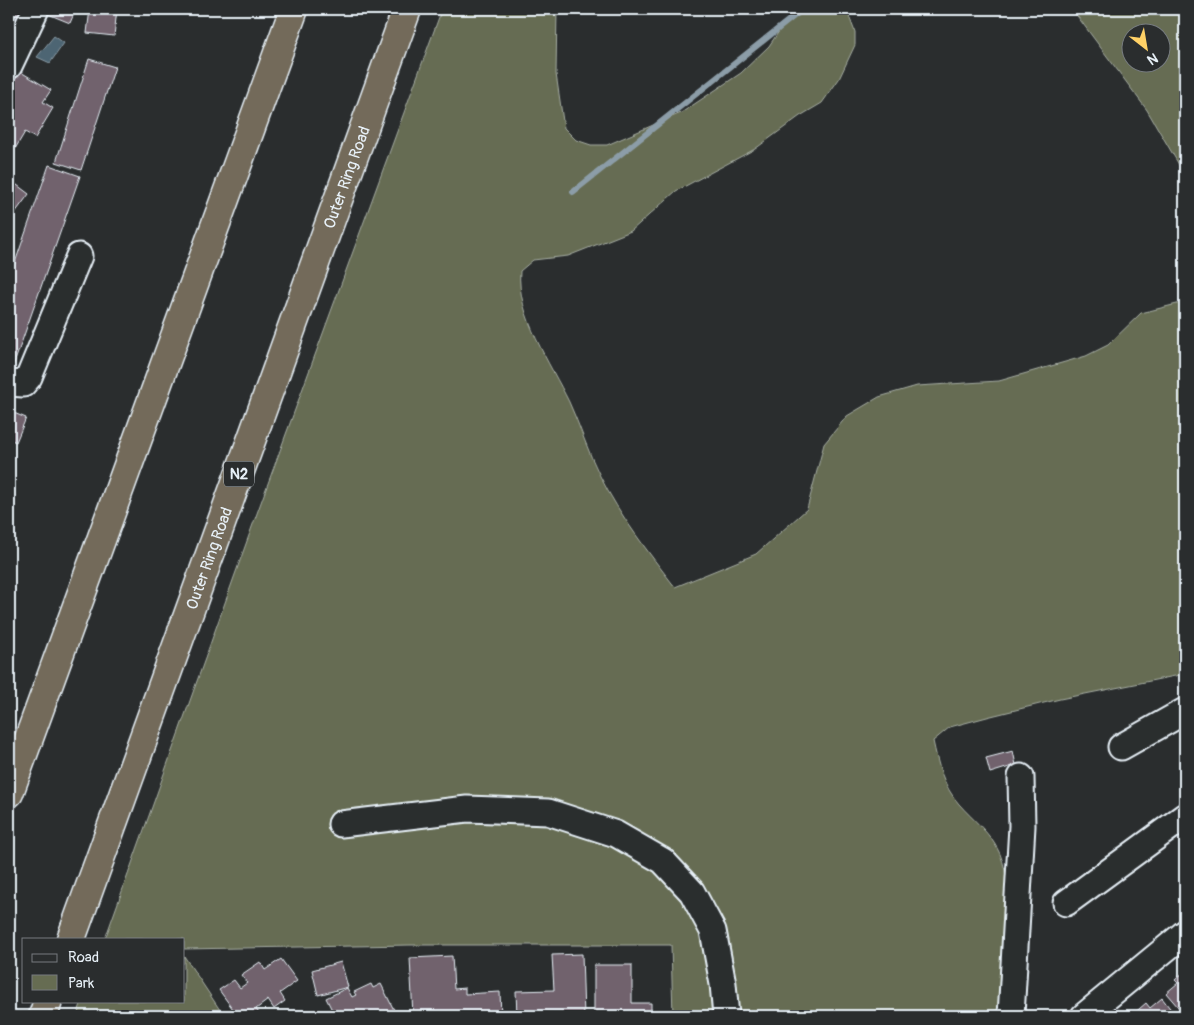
<svg xmlns="http://www.w3.org/2000/svg" width="1194" height="1025" viewBox="0 0 1194 1025" font-family="Pangolin,sans-serif">
<rect width="100%" height="100%" fill="#2a2d2e"/>
<filter id="ink" filterUnits="userSpaceOnUse"><feTurbulence type="fractalNoise" baseFrequency=".02" numOctaves="2"/><feDisplacementMap in="SourceGraphic" scale="10" xChannelSelector="R" yChannelSelector="G"/><feConvolveMatrix kernelMatrix="1 2 1 2 8 2 1 2 1" color-interpolation-filters="sRGB"/></filter>
<g filter="url(#ink)">
<g fill="#666c52" stroke="#a7aea5" fill-rule="evenodd">
<path d="M442,9H557L556,74L564,128L576,140L591,145H607L681,113L741,73L769,46L794,9H848L847,11L855,32V45L839,79L822,103L800,116L755,149L676,191L631,231L568,256L533,260L520,271C516,314 551,365 569,402C580,426 588,452 600,476C620,516 648,552 675,587L756,554L807,509L824,444L847,416L879,397L917,386L999,381L1086,356L1108,345L1141,313L1185,302V674L1060,699L987,717L950,727L933,741C938,764 943,786 959,804C973,820 991,833 1000,854C1016,892 1006,972 1004,1016H673L671,945H410L184,949V939H105L252,527Z"/>
<path d="M1072,9H1185V175L1147,110ZM1132,32H1162V62H1132Z"/>
<polygon points="184,956 224,1016 77,1016 82,1001 184,1001"/>
</g>
<polygon fill="#4e6573" stroke="#8c9da8" points="54,36 64,43 50,63 37,57"/>
<g fill="none" stroke-linecap="round" stroke-linejoin="round">
<polyline stroke="#8c9da8" stroke-width="6" points="573,192 803,9"/>
</g>
<g fill="#71626d" stroke="#e8f1f8">
<polygon points="9,9 22,9 17,27 9,24"/>
<polygon points="50,9 76,9 70,23 48,14"/>
<polygon points="90,9 117,9 114,36 87,33"/>
<polygon points="89,59 115,67 81,170 56,162"/>
<polygon points="19,71 51,90 43,102 53,108 35,138 25,132 9,159 9,88"/>
<polygon points="49,165 80,176 9,378 9,280"/>
<polygon points="9,179 29,194 9,221"/>
<polygon points="9,411 26,418 16,442 9,439"/>
<polygon points="1013,751 1016,765 990,773 986,758"/>
<polygon points="582,954 584,1016 517,1016 516,991 554,990 552,955"/>
<polygon points="452,956 454,989 465,988 465,994 500,992 501,1016 413,1016 410,958"/>
<polygon points="281,959 297,981 280,993 285,1001 274,1009 268,1000 256,1009 261,1016 238,1016 219,990 234,980 240,988 247,983 241,975 260,962 265,970"/>
<polygon points="341,962 348,987 318,995 312,970"/>
<polygon points="594,965 632,965 632,1003 651,1003 651,1016 594,1016"/>
<polygon points="1185,971 1185,1015 1166,993 1178,983 1175,980"/>
<polygon points="371,984 373,988 381,984 397,1016 332,1016 333,1012 326,998 347,988 352,997 356,995 354,992"/>
<polygon points="1162,998 1176,1016 1131,1016 1146,1003 1150,1008"/>
</g>
<g fill="none" stroke-linecap="round" stroke-linejoin="round">
<g stroke="#e8f1f8" stroke-width="29">
<g id="street">
<polyline points="9,66 36,9"/>
<polyline points="9,383 23,384 29,377 79,256"/>
<polyline points="1121,747 1185,711"/>
<polyline points="341,824 467,809 548,812 616,834 663,861 692,892 713,931 723,984 726,1016"/>
<polyline points="1066,903 1185,816"/>
<polyline points="1011,1016 1022,826 1021,777"/>
<polyline points="1084,1016 1185,933"/>
</g>
</g>
<g stroke="#e8f1f8" stroke-width="31">
<g id="highway">
<polyline points="9,793 294,9"/>
<path id="s1" d="M71,939L407,9"/>
<polyline points="43,1016 48,1001"/>
</g>
</g>
<use href="#street" stroke="#2a2d2e" stroke-width="25"/>
<use href="#highway" stroke="#736b5a" stroke-width="28"/>
</g>
</g>
<g text-anchor="middle" stroke-width="4" stroke-linejoin="round" paint-order="stroke">
<rect fill="#2a2d2e" stroke="#afb6bb" stroke-width="1" x="224" y="461.5" width="30" height="25" rx="4"/>
<g font-size="15" font-weight="bold" fill="#e8f1f8">
<text x="239" y="479">N2</text>
</g>
<g font-size="16" fill="#e8f1f8" stroke="#2a2d2e">
<text dy="6" stroke="none"><textPath href="#s1" startOffset="810">Outer Ring Road</textPath></text>
<text dy="6" stroke="none"><textPath href="#s1" startOffset="405">Outer Ring Road</textPath></text>
</g>
</g>
<rect width="1194" height="1025" fill="none" stroke="#2a2d2e" stroke-width="30"/>
<rect x="15" y="15" width="1164" height="995" fill="none" stroke="#e8f1f8" stroke-width="2" filter="url(#ink)"/>
<rect x="22" y="938" width="162" height="65" fill="#2a2d2e" stroke="#767b7f"/>
<rect x="32" y="954" width="25" height="8" fill="#2a2d2e" stroke="#767b7f"/>
<text x="68" y="962" font-size="15" fill="#e8f1f8">Road</text>
<rect x="32" y="975" width="25" height="15" fill="#666c52" stroke="#767b7f"/>
<text x="68" y="988" font-size="15" fill="#e8f1f8">Park</text>
<g transform="translate(1146 48) rotate(149)"><circle r="24" fill="#2a2d2e" stroke="#767b7f"/>
<path d="M0-4L9 19L0 12L-9 19Z" fill="#ffd166"/>
<text y="-8" font-size="14" font-weight="bold" text-anchor="middle" fill="#e8f1f8">N</text>
</g>
</svg>
